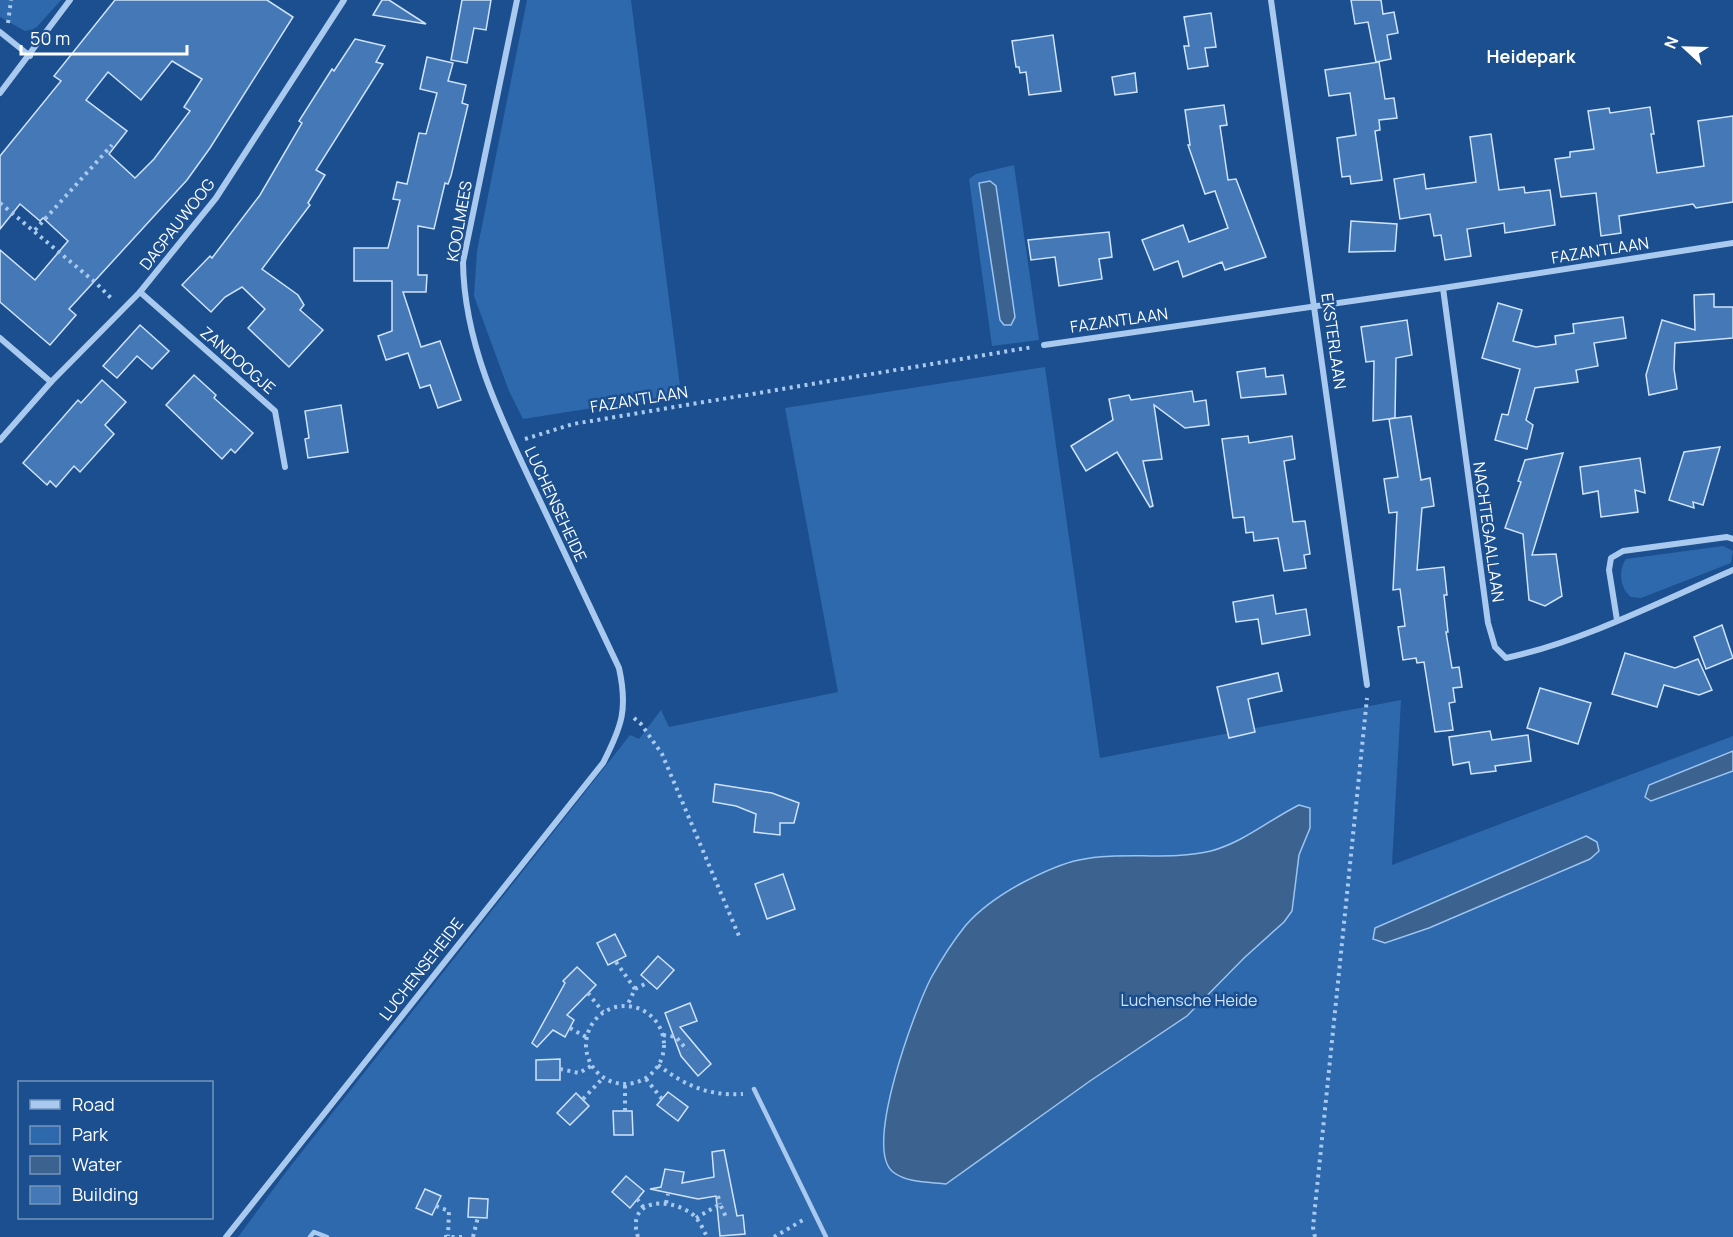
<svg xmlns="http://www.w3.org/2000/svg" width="1733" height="1237" viewBox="0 0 1733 1237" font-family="Manrope,sans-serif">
<rect width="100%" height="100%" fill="#1b4f8f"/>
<g fill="#2e69ad" fill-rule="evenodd">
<polygon points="0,0 61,0 35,29 25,31 0,17"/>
<polygon points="527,0 631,0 681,394 523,419 509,391 474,296 477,251"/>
<path d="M1014,165L1039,340L992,346L969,179L976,174ZM990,181L996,186L1014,322L1000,320L979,183Z"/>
<polygon points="1045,367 1100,758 1401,700 1392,865 1733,736 1733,1237 238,1237 286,1172 630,735 639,739 661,710 669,727 838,692 785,408"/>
<path d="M1723,546L1733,551L1731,563L1641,598L1631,597C1620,589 1618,570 1626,559Z"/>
</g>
<g fill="#3c6290" stroke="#9cc4f0" stroke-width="1.5">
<polygon points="990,181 996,186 1015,317 1011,325 1004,325 1000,320 979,183"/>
<polygon points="1733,751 1733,771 1651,801 1645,797 1649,785"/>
<path d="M1299,805L1310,808V828L1299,855L1292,911L1284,922L1244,958L1187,1016L1090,1081L946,1184C930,1182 907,1183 893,1172C863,1148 915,1009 931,978C941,960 953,941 966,925C980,909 1002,894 1020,884C1039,874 1059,864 1079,860C1120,851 1169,861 1211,851C1244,842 1269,820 1299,805Z"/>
<polygon points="1586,836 1597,842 1599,851 1590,859 1429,928 1385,943 1373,939 1375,928"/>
</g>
<g fill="#4478b7" stroke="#cfe3fa" stroke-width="1.5" fill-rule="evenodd">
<path d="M115,0H267L293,17L210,148L187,180L69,309L76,315L50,345L0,302V250L35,280L68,241L43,218L40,221L20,204L0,229V156L61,81L54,76ZM172,61L202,79L184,107L190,111L154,159L135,178L109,154L127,131L86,100L108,72L141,100Z"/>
<polygon points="382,0 389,0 426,24 373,15"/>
<polygon points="462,0 491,0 486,30 474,28 467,63 451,60"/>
<polygon points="1351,0 1381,0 1383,14 1394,12 1398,33 1387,35 1391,59 1376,62 1368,22 1355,24"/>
<polygon points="1211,13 1216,47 1205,48 1208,66 1188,69 1184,46 1189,46 1184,17"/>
<polygon points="1053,35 1061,91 1029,95 1026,72 1020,73 1019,67 1016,67 1012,41"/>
<polygon points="355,39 385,46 376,62 383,64 316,170 325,175 308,203 310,205 262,269 298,295 304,305 300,310 323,330 289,367 248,328 265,309 242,287 225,297 211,312 182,285 210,256 212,258 260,195 302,123 299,121 332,69 334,71"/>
<polygon points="427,57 453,63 448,81 466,85 462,103 468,105 451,176 448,184 445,183 434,229 418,226 418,275 427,275 426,292 403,292 421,347 440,341 461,400 438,408 430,385 420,388 408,353 386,360 378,336 392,331 392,281 354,281 354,248 388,248 400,200 393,199 397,182 407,184 419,133 426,134 437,93 420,89"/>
<polygon points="1379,62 1385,99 1394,98 1397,118 1379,120 1380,130 1375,131 1382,180 1351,184 1350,176 1342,177 1337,138 1356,135 1350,93 1329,96 1325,70"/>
<polygon points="1135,73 1137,92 1115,95 1112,77"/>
<polygon points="1224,105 1227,125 1220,126 1228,180 1236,179 1266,257 1225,270 1222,262 1183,277 1178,261 1154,270 1142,240 1183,225 1189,242 1228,228 1215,191 1205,194 1188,145 1190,145 1185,110"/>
<polygon points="1650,107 1654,134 1651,134 1657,173 1704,166 1698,121 1733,116 1733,202 1696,208 1693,204 1619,216 1621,233 1601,236 1596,193 1561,197 1555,159 1570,157 1570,152 1594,149 1588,111 1609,108 1610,113"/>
<polygon points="1491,134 1499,190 1524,187 1525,193 1550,190 1555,225 1505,233 1504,223 1467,229 1471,256 1445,260 1441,235 1434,236 1430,214 1400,219 1394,179 1424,174 1426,189 1476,182 1470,137"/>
<polygon points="1351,221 1397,224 1395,251 1349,252"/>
<polygon points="1109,232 1112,257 1099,259 1102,279 1059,286 1055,257 1031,260 1028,240"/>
<polygon points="1714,294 1714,307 1733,307 1733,338 1675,343 1674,369 1677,389 1649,395 1646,375 1662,320 1695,330 1694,295"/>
<polygon points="1498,303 1522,310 1513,341 1536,347 1556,344 1555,336 1574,333 1573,324 1623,317 1626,338 1594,343 1598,366 1576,370 1578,382 1535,388 1526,420 1533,425 1527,449 1495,440 1502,414 1508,415 1520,369 1482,358"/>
<polygon points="1407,320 1412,355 1396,358 1395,418 1373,421 1374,361 1366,362 1361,327"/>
<polygon points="140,325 169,351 152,369 137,356 117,378 103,366"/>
<polygon points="1265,368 1266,377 1283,375 1286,394 1241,398 1237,372"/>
<polygon points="194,375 216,395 214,398 253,433 235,453 231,449 222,459 166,405"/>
<polygon points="102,380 126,402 105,425 114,434 80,472 74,466 56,487 50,481 47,485 23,463 78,400 81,403"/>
<polygon points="1192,391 1194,402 1206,400 1209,425 1185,428 1154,405 1162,459 1143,461 1153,506 1150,507 1117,452 1086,471 1071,446 1113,420 1109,399 1129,395 1131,400"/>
<polygon points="341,405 348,452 308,458 305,439 309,438 305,411"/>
<polygon points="1411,416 1421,480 1430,478 1434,506 1422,508 1417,570 1444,567 1447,595 1444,595 1448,632 1446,632 1452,668 1459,667 1462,687 1453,688 1455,702 1449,703 1453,730 1435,732 1424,662 1417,663 1416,658 1403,660 1398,627 1405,626 1400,589 1393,590 1397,512 1389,513 1384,479 1398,477 1389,419"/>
<polygon points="1248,436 1249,443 1292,436 1295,459 1284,461 1293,522 1305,521 1310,554 1304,555 1306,568 1284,571 1278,538 1254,541 1253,532 1246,533 1244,517 1233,518 1222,439"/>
<polygon points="1720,447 1703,505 1693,502 1694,508 1669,500 1684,452"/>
<polygon points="1563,453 1532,555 1556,554 1562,596 1545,606 1529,600 1523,534 1505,528 1521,482 1518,481 1525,460"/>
<polygon points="1640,458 1645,493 1635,490 1638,512 1601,517 1598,491 1583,494 1580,467"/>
<polygon points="1273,595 1276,614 1306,609 1310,635 1262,644 1258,619 1236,622 1233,602"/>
<polygon points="1722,625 1733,658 1706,669 1694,637"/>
<polygon points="1625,653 1675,668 1698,659 1712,690 1699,695 1664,685 1657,707 1612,694"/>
<polygon points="1278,673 1282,691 1248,699 1255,732 1229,738 1217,687"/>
<polygon points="1540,688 1591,703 1578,744 1527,728"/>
<polygon points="1490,731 1492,740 1528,735 1531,761 1495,766 1496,771 1471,774 1469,762 1453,765 1449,737"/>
<polygon points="715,784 772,793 799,803 794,823 780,823 780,835 754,832 756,814 736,806 713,802"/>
<polygon points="783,874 795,909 767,919 755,884"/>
<polygon points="615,934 626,956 608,965 597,943"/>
<polygon points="658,956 674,970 657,989 641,975"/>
<polygon points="577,967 596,985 567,1015 574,1020 565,1037 553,1030 537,1047 532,1043 565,983 563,981"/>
<polygon points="690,1003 697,1021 680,1027 711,1064 698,1076 681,1056 665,1013"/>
<polygon points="560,1059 560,1080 536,1080 536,1060"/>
<polygon points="668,1092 688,1107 678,1121 657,1105"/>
<polygon points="576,1093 589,1106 570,1125 557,1113"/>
<polygon points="613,1111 632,1111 633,1135 614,1135"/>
<polygon points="724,1150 737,1216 743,1215 745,1234 720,1236 716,1196 698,1199 650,1189 661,1187 665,1169 684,1172 682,1183 714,1177 712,1152"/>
<polygon points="626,1176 644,1191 630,1208 612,1192"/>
<polygon points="425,1189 441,1196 432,1215 416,1208"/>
<polygon points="469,1198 488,1199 487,1218 468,1217"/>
</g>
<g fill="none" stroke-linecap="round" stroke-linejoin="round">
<g stroke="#a9c9ee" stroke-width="4" stroke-dasharray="3 4.5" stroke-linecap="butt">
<polyline points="8,23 11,0"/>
<polyline points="0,203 96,283 113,300"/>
<polyline points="35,230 112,145"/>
<polyline points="525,439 573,424 1033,347"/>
<polyline points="634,718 641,724 662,754 739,936"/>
<polyline points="616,962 635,989 627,1006"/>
<polyline points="635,989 649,982"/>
<polyline points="588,993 603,1012"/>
<circle cx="625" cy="1045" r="39"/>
<polyline points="570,1028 586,1037"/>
<polyline points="663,1035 676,1037 687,1050"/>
<path d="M658,1065C686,1086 708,1096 743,1094"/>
<polyline points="560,1069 579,1073 591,1066"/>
<polyline points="646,1079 662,1099"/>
<polyline points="583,1099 603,1078"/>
<polyline points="625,1111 625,1084"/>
<polyline points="718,1196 720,1204"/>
<polyline points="637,1199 644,1208"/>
<polyline points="666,1203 668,1194"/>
<polyline points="436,1206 449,1211 448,1236"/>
<polyline points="696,1218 720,1204 726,1217"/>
<polyline points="444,1237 463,1237"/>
<polyline points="473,1237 478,1217"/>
<path d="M638,1237C626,1199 667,1197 691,1213C699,1219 703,1229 707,1237"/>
<polyline points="774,1237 803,1220"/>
<polyline points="1315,1237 1313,1227 1367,698"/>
</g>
<g stroke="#a9c9ee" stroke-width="4.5">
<polyline points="754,1089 826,1237"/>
<polyline points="310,1237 314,1232 327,1237"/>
</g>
<g stroke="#a9c9ee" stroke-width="6">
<polyline points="1271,0 1367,685"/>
<polyline points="0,32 30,56"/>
<polyline points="0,93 70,0"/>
<path d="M1443,288L1488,623L1495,647L1506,658C1581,642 1662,601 1733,570"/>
<polyline points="140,292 275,411 285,467"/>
<polyline points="0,338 51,382"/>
<polyline points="1044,345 1443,288 1733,243"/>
<polyline points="0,440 51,382 140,292 216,198 344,0"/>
<polyline points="1617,620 1609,570 1611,558 1623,551 1727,537 1733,539"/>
<path d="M226,1237L603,763C622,726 628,709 619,668C593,613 567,558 541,503C505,427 464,348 463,262L517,0"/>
</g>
</g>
<g text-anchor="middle" stroke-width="5" stroke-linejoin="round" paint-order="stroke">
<g font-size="16" fill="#fff" stroke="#1b4f8f">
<text transform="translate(459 221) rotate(-80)" y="6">KOOLMEES</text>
<text transform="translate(177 224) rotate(-52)" y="6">DAGPAUWOOG</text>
<text transform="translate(1600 250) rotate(-9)" y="6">FAZANTLAAN</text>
<text transform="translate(1119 320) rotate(-8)" y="6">FAZANTLAAN</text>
<text transform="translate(1334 341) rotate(82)" y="6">EKSTERLAAN</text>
<text transform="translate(238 360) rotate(41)" y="6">ZANDOOGJE</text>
<text transform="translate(639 399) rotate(-9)" y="6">FAZANTLAAN</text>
<text transform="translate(556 504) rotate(65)" y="6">LUCHENSEHEIDE</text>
<text transform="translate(1489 532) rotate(82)" y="6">NACHTEGAALLAAN</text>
<text transform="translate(421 969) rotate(-52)" y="6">LUCHENSEHEIDE</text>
</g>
<g font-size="16" fill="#cfe3fa" stroke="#1b4f8f">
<text x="1189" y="1006">Luchensche Heide</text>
</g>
<g font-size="18" font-weight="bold" fill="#fff" stroke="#1b4f8f">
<text x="1531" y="63">Heidepark</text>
</g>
</g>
<rect x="18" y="1081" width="195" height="138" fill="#1b4f8f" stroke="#7695bc" stroke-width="1.5"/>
<rect x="30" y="1100" width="30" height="9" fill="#a9c9ee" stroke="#7695bc" stroke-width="1.5"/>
<text x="72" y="1111" font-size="18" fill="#ffffff">Road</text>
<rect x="30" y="1126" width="30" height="18" fill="#2e69ad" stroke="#7695bc" stroke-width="1.5"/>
<text x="72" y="1141" font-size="18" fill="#ffffff">Park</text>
<rect x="30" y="1156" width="30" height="18" fill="#3c6290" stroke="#7695bc" stroke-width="1.5"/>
<text x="72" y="1171" font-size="18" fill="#ffffff">Water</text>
<rect x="30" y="1186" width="30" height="18" fill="#4478b7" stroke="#7695bc" stroke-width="1.5"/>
<text x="72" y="1201" font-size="18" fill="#ffffff">Building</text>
<g transform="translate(1685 48) rotate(292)" stroke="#1b4f8f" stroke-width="4.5" paint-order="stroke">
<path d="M0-4.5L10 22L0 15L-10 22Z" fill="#ffffff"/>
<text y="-9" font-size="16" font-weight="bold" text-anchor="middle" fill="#ffffff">N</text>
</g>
<path d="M21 45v9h166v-9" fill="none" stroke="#ffffff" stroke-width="3"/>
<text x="30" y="45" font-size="18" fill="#ffffff" stroke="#1b4f8f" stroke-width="4.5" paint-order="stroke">50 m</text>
</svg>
